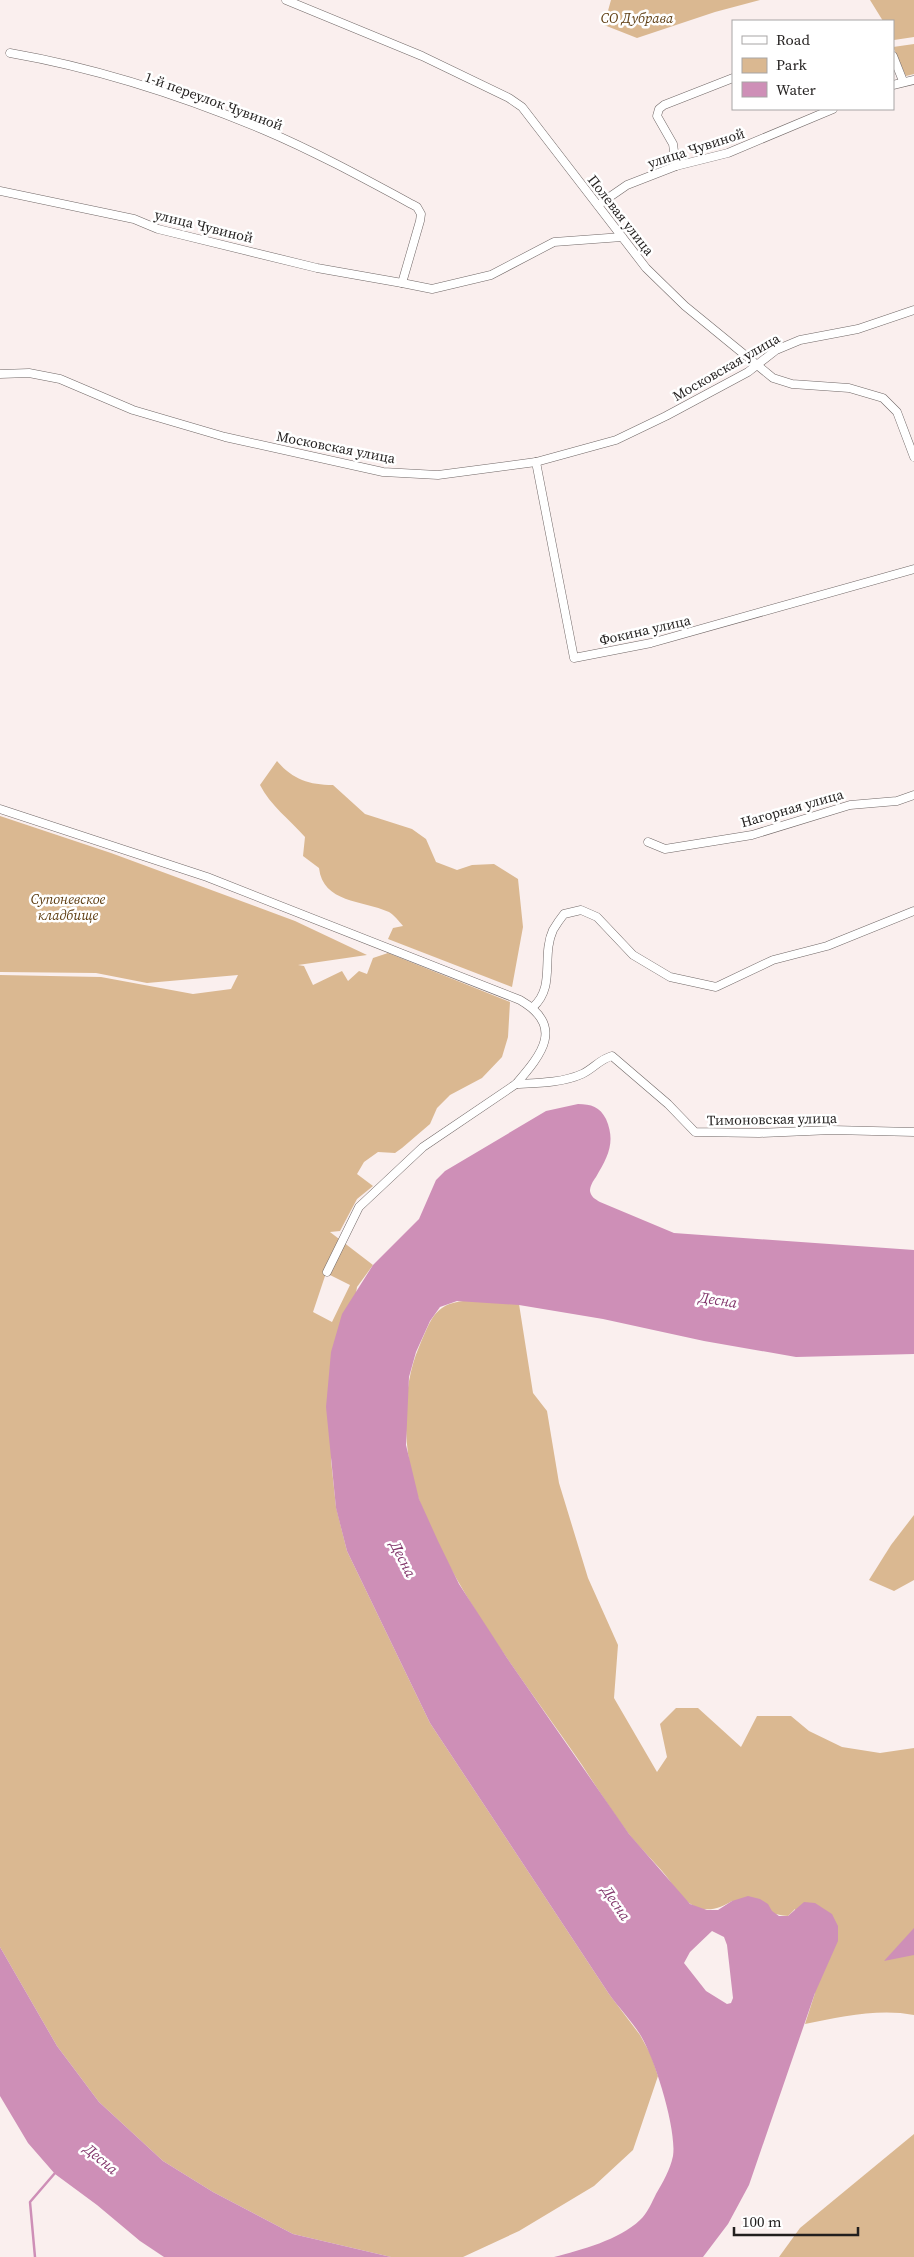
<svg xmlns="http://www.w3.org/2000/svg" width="914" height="2257" viewBox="0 0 914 2257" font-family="'Source Serif 4',serif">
<rect width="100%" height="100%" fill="#faefee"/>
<g fill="#dab891" fill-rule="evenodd">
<polygon points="611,0 760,0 715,12 637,38 604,25"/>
<polygon points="870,0 914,0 914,37 894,40 893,21 883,21"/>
<polygon points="914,44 914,74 906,76 893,47"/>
<path d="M277,761C292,779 309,785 333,785L365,814L412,829L426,839L436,862L457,870L472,865L494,864L518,879L523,927L512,987L388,939L393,928L403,926C399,921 394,915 389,912C362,900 323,903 319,868L303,856L305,837C290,820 270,805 260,785Z"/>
<path d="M0,816L111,853L295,921L367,955L298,965L304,966L313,985L342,971L348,981L359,971L367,974L373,958L388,953L510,1002L508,1037L502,1057L482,1078L450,1095L437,1108L430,1124L402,1148L395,1153L378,1152L364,1162L357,1174L373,1186L357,1199L340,1231L330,1232L373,1265L357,1287L331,1460L336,1507L347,1551L430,1723L609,1994L640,2035L651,2055L658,2076L633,2150L594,2186L519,2231L463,2257H391L293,2234L213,2192L163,2161L99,2102L57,2046L0,1947V975L101,977L193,994L231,989L238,975L147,983L96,973L0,972ZM326,1273L350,1285L332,1322L313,1312Z"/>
<path d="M479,1300L519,1304L533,1393L547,1411L559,1483L588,1578L618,1645L614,1698L657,1772L667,1757L660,1724L676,1708H698L741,1747L757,1716H791L809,1731L842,1747L880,1753L914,1748V2015C879,2008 840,2017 805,2024L815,1993L795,1909L788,1916C777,1916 746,1905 732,1901C719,1909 704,1914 689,1903C678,1895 671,1881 662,1871C651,1858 638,1846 628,1833C612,1811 597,1788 582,1765C524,1680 456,1597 419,1500C403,1457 400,1390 419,1347C434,1311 437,1301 479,1300Z"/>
<polygon points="914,1515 914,1580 894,1591 869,1580 891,1545"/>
<polygon points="914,2134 914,2257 779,2257 800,2228"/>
</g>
<g fill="#ce8fb7" fill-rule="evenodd">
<path d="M578,1104C591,1104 600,1107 606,1119C616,1142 608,1157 596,1177C593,1181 590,1186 590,1191C591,1197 595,1199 600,1202L674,1233L914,1250V1354L796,1357L704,1341L603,1319L519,1305L457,1301L440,1307L430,1321L416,1352L409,1377L406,1445L419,1499L438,1541L459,1584L507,1658L629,1834L690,1904L707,1910H718L732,1901L748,1896L760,1899L768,1904L772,1911L779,1916H788L804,1902L815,1903L832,1914L838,1926V1941L815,1993L749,2185L728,2224L703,2257H554C581,2250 619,2240 640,2220C647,2214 652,2202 656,2194C663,2182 670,2170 673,2156C677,2130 655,2059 641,2036C632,2021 619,2008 609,1994L430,1723L347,1551L336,1508L326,1407L331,1352L342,1314L373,1265L419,1219L436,1180L445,1171L546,1111ZM712,1931L724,1937L727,1945L733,1998L731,2003L727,2004L706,1991L684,1963L690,1952Z"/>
<polygon points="914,1928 914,1955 884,1961"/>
<polygon points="0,1947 57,2046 99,2102 163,2161 213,2192 293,2234 391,2257 164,2257 140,2241 97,2205 55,2174 28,2143 0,2096"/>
</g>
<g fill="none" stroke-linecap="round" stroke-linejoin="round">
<polyline stroke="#ce8fb7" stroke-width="2.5" points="35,2257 30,2202 55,2173"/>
<g stroke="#706766" stroke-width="9">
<g id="minor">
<polyline points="286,0 422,56 509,98 522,107 646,268 685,306 773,378 792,384 849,388 883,398 897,412 914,457"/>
<path d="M10,53C96,68 183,96 264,130C316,152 367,180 417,207L421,214L420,221L402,283L432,289L491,275L554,242L622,237"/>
<polyline points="893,56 903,81"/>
<polyline points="893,85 914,80"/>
<polyline points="676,166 673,144 657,116 659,109 664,105 733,78"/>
<polyline points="0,191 134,219 158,229 317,268 402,283"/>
<polyline points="598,205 627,185 676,166 728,153 833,109"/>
<polyline points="0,374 29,373 60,379 133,410 225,437 383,472 438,475 536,462 616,440 666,416 748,372 776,350 800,340 858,329 914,310"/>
<polyline points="536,462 574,658 651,643 914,569"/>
<path d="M0,809L207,877L520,1000C565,1026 542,1054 516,1084L423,1147L359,1207L327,1272"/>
<polyline points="648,842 665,849 752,835 850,805 897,801 914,795"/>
<path d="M533,1007C556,987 541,956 553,930C556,925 560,919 564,914L581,910L597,917L633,955L670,977L716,987L773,960L827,946L914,911"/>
<path d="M516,1084C537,1083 562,1083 582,1074C593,1069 600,1059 612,1056L668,1104L695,1132L759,1133L832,1130L914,1132"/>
</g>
</g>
<use href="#minor" stroke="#fff" stroke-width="8"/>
</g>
<g text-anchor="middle" stroke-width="5" stroke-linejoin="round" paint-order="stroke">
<g font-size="14" font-style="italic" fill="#5e3d11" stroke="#fff">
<text x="637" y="23">СО Дубрава</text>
<text x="68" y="904">Супоневское<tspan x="68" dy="16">кладбище</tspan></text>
</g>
<g font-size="14" fill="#221f1e" stroke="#fff">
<text transform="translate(214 101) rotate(20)" y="5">1-й переулок Чувиной</text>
<text transform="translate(696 148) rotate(-18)" y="5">улица Чувиной</text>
<text transform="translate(621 215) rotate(52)" y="5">Полевая улица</text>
<text transform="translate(204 226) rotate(14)" y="5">улица Чувиной</text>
<text transform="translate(726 367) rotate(-30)" y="5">Московская улица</text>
<text transform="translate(336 447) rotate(11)" y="5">Московская улица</text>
<text transform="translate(645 630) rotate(-13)" y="5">Фокина улица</text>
<text transform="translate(792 808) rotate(-16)" y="5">Нагорная улица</text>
<text transform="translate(772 1119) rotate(-1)" y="5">Тимоновская улица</text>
</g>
<g font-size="15" font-style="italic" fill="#82366b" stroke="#fff">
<text transform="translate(718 1300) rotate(9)" y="5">Десна</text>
<text transform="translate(403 1559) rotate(63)" y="5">Десна</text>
<text transform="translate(616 1903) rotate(56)" y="5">Десна</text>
<text transform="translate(101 2159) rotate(40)" y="5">Десна</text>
</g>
</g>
<rect x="732" y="20" width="162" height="90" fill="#ffffff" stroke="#a7a5a5"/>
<rect x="742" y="36" width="25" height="8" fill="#ffffff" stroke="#a7a5a5"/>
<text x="776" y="45" font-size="15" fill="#221f1e">Road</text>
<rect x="742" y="58" width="25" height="15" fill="#dab891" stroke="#a7a5a5"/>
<text x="776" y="70" font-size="15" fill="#221f1e">Park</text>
<rect x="742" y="82" width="25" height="15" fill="#ce8fb7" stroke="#a7a5a5"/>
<text x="776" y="95" font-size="15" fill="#221f1e">Water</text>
<path d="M734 2227v8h124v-8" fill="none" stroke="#221f1e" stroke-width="2.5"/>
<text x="742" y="2227" font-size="15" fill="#221f1e" stroke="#ffffff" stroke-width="4" paint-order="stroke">100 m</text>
</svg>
